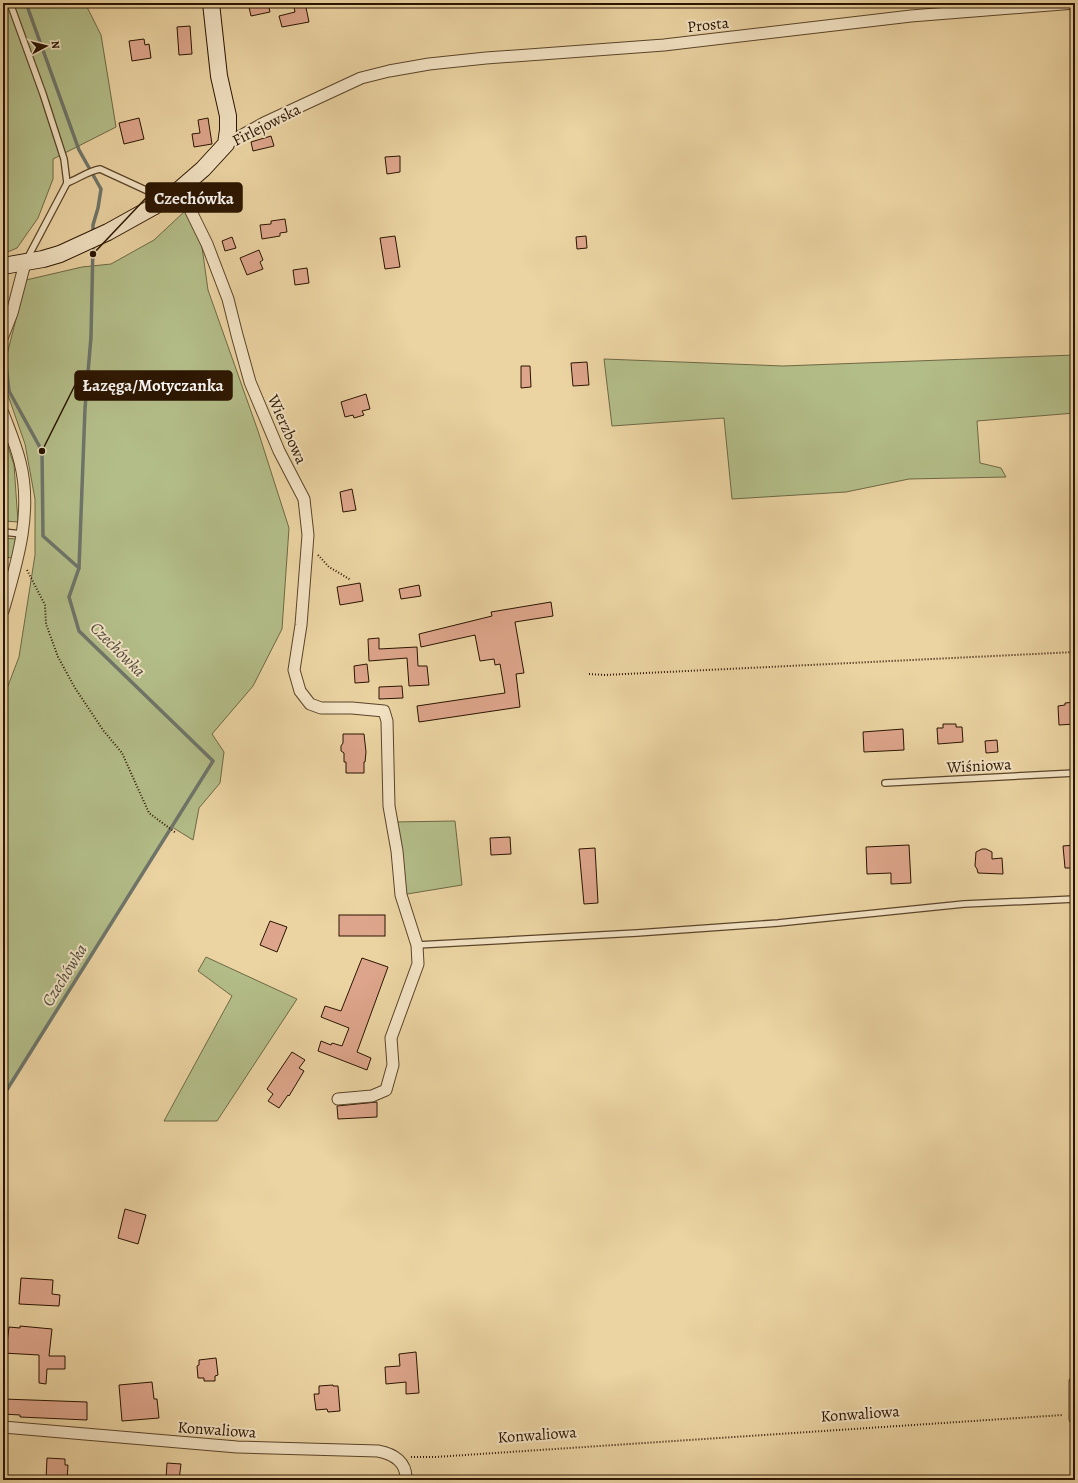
<svg xmlns="http://www.w3.org/2000/svg" width="1078" height="1483" viewBox="0 0 1078 1483" font-family="Alegreya,serif">
<rect width="100%" height="100%" fill="#ebd3a2"/>
<filter id="stains"><feTurbulence type="fractalNoise" baseFrequency=".005" numOctaves="4"/><feColorMatrix values="0 0 0 0 .2 0 0 0 0 .09 0 0 0 0 .02 0 0 0 .5 -.17"/></filter>
<radialGradient id="worn" r=".72"><stop offset=".6" stop-color="#630" stop-opacity="0"/><stop offset="1" stop-color="#630" stop-opacity=".3"/></radialGradient>
<g fill="#b3bd88" stroke="#6e6844">
<polygon points="3,3 85,3 101,35 116,127 53,159 53,179 38,218 17,248 3,254 3,59 5,59 3,48"/>
<polygon points="185,211 202,247 208,290 258,431 289,528 282,629 253,686 212,734 224,752 220,783 199,808 193,840 172,827 3,1096 3,699 19,657 35,555 35,499 25,444 3,381 3,370 26,280 82,267 111,264 154,240"/>
<polygon points="1075,355 1075,413 977,421 980,463 1001,468 1006,477 909,479 846,492 732,499 724,418 612,426 604,359 783,366"/>
<polygon points="3,431 14,465 18,522 3,521"/>
<polygon points="3,538 16,539 13,558 3,557"/>
<polygon points="455,821 462,885 401,895 392,822"/>
<polygon points="206,957 297,999 217,1121 164,1121 232,996 198,971"/>
</g>
<g fill="none" stroke-linecap="round" stroke-linejoin="round">
<g stroke="#6e756a" stroke-width="3.5">
<polyline points="26,3 79,150 101,189 98,208 93,225 93,234"/>
<polyline points="3,346 4,347 9,391 42,451 43,536 79,568"/>
<polyline points="3,1096 213,761 79,631 69,597 79,568 85,408 91,337 93,244"/>
</g>
</g>
<g fill="#dda58b" stroke="#2a1400">
<polygon points="248,3 268,3 270,12 251,16"/>
<polygon points="293,3 305,3 309,22 282,27 279,16 295,12"/>
<polygon points="190,26 192,54 179,55 177,27"/>
<polygon points="144,39 145,45 149,44 151,58 132,61 129,41"/>
<polygon points="139,118 144,139 124,144 119,123"/>
<polygon points="208,118 212,144 194,147 192,134 200,133 198,120"/>
<polygon points="271,136 274,146 253,151 251,142"/>
<polygon points="400,156 400,172 387,174 385,157"/>
<polygon points="285,219 287,232 280,233 280,236 262,239 260,225 271,224 271,221"/>
<polygon points="395,236 400,267 385,269 380,238"/>
<polygon points="586,236 587,248 577,249 576,237"/>
<polygon points="232,237 236,248 225,251 222,241"/>
<polygon points="259,250 263,260 260,262 263,269 247,275 240,258"/>
<polygon points="307,268 309,283 295,285 293,270"/>
<polygon points="587,362 589,385 573,386 571,363"/>
<polygon points="521,366 530,366 531,387 521,388"/>
<polygon points="366,394 370,409 362,411 364,415 354,418 353,415 345,417 341,402"/>
<polygon points="352,489 356,510 343,512 340,492"/>
<polygon points="360,583 363,601 340,605 337,587"/>
<polygon points="419,585 421,596 401,599 399,589"/>
<polygon points="551,602 553,616 515,622 524,673 516,674 520,707 419,722 417,706 505,693 500,664 495,665 494,659 480,661 475,635 421,647 419,634 492,616 491,612"/>
<polygon points="379,638 379,649 417,647 418,666 427,666 429,685 409,686 407,658 369,661 368,639"/>
<polygon points="367,664 369,682 355,683 354,666"/>
<polygon points="402,686 403,698 379,699 379,687"/>
<polygon points="1075,702 1075,724 1059,725 1058,706 1065,705 1065,703"/>
<polygon points="943,724 956,724 956,727 962,727 963,742 938,744 937,728 943,728"/>
<polygon points="903,729 904,750 864,752 863,732"/>
<polygon points="343,734 364,734 366,752 365,762 364,762 364,773 346,773 346,762 344,762 344,753 341,751 341,746 343,743"/>
<polygon points="997,740 998,752 986,753 985,741"/>
<polygon points="510,837 511,854 491,855 490,838"/>
<polygon points="909,845 911,883 891,884 891,873 867,874 866,847"/>
<polygon points="1075,845 1075,868 1065,868 1063,846"/>
<polygon points="595,848 598,903 584,904 579,849"/>
<polygon points="982,849 986,849 992,852 992,859 1002,858 1003,874 978,873 977,869 975,866 976,852"/>
<rect x="339" y="915" width="46" height="21"/>
<polygon points="270,921 287,927 277,952 260,945"/>
<polygon points="362,958 388,967 357,1052 371,1058 367,1070 318,1051 321,1041 331,1045 332,1043 342,1046 349,1028 321,1017 325,1006 341,1011"/>
<polygon points="292,1052 305,1060 299,1068 304,1071 289,1096 288,1095 279,1108 268,1101 273,1094 267,1089"/>
<polygon points="377,1102 377,1117 338,1119 337,1106"/>
<polygon points="125,1209 146,1215 138,1244 118,1238"/>
<polygon points="21,1278 53,1280 52,1294 60,1295 59,1306 19,1304"/>
<polygon points="20,1326 52,1329 49,1356 65,1356 65,1369 47,1369 46,1384 39,1383 39,1355 3,1353 3,1342 7,1343 9,1327 20,1328"/>
<polygon points="416,1352 419,1393 406,1394 406,1382 386,1384 385,1367 400,1366 399,1354"/>
<polygon points="216,1358 218,1375 215,1376 215,1381 204,1381 204,1378 198,1378 197,1366 199,1365 199,1360"/>
<polygon points="152,1382 154,1399 157,1399 159,1418 122,1421 119,1385"/>
<polygon points="333,1385 333,1386 338,1386 340,1411 328,1412 327,1409 316,1410 314,1394 319,1394 319,1386"/>
<polygon points="3,1399 87,1402 87,1420 20,1417 20,1415 3,1414"/>
<polygon points="47,1458 65,1459 65,1465 68,1465 67,1480 46,1480"/>
<polygon points="167,1463 181,1464 179,1480 166,1479"/>
</g>
<g fill="none" stroke-linecap="round" stroke-linejoin="round">
<g stroke="#5a4428" stroke-width="8">
<g id="lane">
<polyline points="10,3 43,94 64,159 67,183 27,259"/>
<path d="M67,183C78,179 88,171 100,169L163,198"/>
<polyline points="3,532 22,534"/>
<polyline points="885,783 1075,773"/>
<polyline points="417,945 637,933 778,923 964,904 1075,899"/>
</g>
</g>
<g stroke="#5a4428" stroke-width="13">
<g id="street">
<polyline points="226,144 264,123 361,78 389,71 429,64 486,58 664,45 911,16 1075,3"/>
<polyline points="180,189 207,244 228,299 237,335 250,382 279,451 304,499 308,535 301,625 294,670 300,691 310,704 321,708 352,708 384,711 387,721 389,806 397,851 401,895 417,945 418,964 391,1038 393,1065 386,1090 372,1096 338,1099"/>
<polyline points="3,336 12,313 25,263"/>
<path d="M3,413C9,429 16,445 20,462C33,512 17,563 3,611"/>
<polyline points="1075,1382 1075,1419"/>
<path d="M3,1427L237,1447L378,1451C394,1454 407,1462 406,1480"/>
</g>
</g>
<g stroke="#2a1400" stroke-width="18">
<polyline id="secondary" points="3,266 43,259 60,254 108,232 153,207 180,189 203,169 226,144 228,130 228,116 219,76 211,3"/>
</g>
<g stroke="#2a1400" stroke-width="2" stroke-dasharray="1 2" stroke-linecap="butt">
<polyline points="318,555 329,567 351,580"/>
<polyline points="27,570 45,605 46,624 58,657 75,688 103,730 122,753 149,813 176,833"/>
<polyline points="589,674 605,675 1075,652"/>
<polyline points="411,1457 435,1457 1063,1415"/>
</g>
<use href="#lane" stroke="#f2e2c3" stroke-width="5.5"/>
<use href="#street" stroke="#f2e2c3" stroke-width="11"/>
<use href="#secondary" stroke="#f2e2c3" stroke-width="16"/>
</g>
<g text-anchor="middle" stroke-width="4" stroke-linejoin="round" paint-order="stroke">
<g font-size="16" fill="#2a1400" stroke="#f2e2c3">
<text transform="translate(708 24) rotate(-6)" y="6">Prosta</text>
<text transform="translate(266 124) rotate(-27)" y="6">Firlejowska</text>
<text transform="translate(288 429) rotate(66)" y="6">Wierzbowa</text>
<text transform="translate(979 765) rotate(-3)" y="6">Wiśniowa</text>
<text transform="translate(860 1413) rotate(-4)" y="6">Konwaliowa</text>
<text transform="translate(217 1429) rotate(4)" y="6">Konwaliowa</text>
<text transform="translate(537 1434) rotate(-4)" y="6">Konwaliowa</text>
</g>
<g font-size="17" font-style="italic" fill="#524d3e" stroke="#f2e2c3">
<text transform="translate(118 649) rotate(45)" y="6">Czechówka</text>
<text transform="translate(64 975) rotate(-58)" y="6">Czechówka</text>
</g>
</g>
<path fill="none" stroke="#2a1400" stroke-width="1.5" d="M93 254L146 198M42 451L75 385"/>
<g fill="#2a1400" stroke="#f2e2c3" stroke-width="1.5">
<circle cx="93" cy="254" r="4"/>
<circle cx="42" cy="451" r="4"/>
</g>
<g fill="#2a1400" stroke="#2a1400" stroke-width="1.5">
<rect x="146" y="183" width="96" height="29" rx="4"/>
<rect x="75" y="371" width="157" height="29" rx="4"/>
</g>
<g font-size="17" text-anchor="middle" font-weight="bold" fill="#fff">
<text x="194" y="204">Czechówka</text>
<text x="153" y="391">Łazęga/Motyczanka</text>
</g>
<rect width="1078" height="1483" fill="none" stroke="#ebd3a2" stroke-width="16"/>
<rect x="4" y="4" width="1070" height="1475" fill="none" stroke="#2a1400" stroke-width="2"/>
<rect x="8" y="8" width="1062" height="1467" fill="none" stroke="#2a1400"/>
<g transform="translate(46 46) rotate(83)" stroke="#f2e2c3" stroke-width="3" paint-order="stroke">
<path d="M0-3L7 15L0 10L-7 15Z" fill="#2a1400"/>
<text y="-6" font-size="11" font-weight="bold" text-anchor="middle" fill="#2a1400">N</text>
</g>
<rect width="100%" height="100%" filter="url(#stains)"/>
<rect width="100%" height="100%" fill="url(#worn)"/>
</svg>
